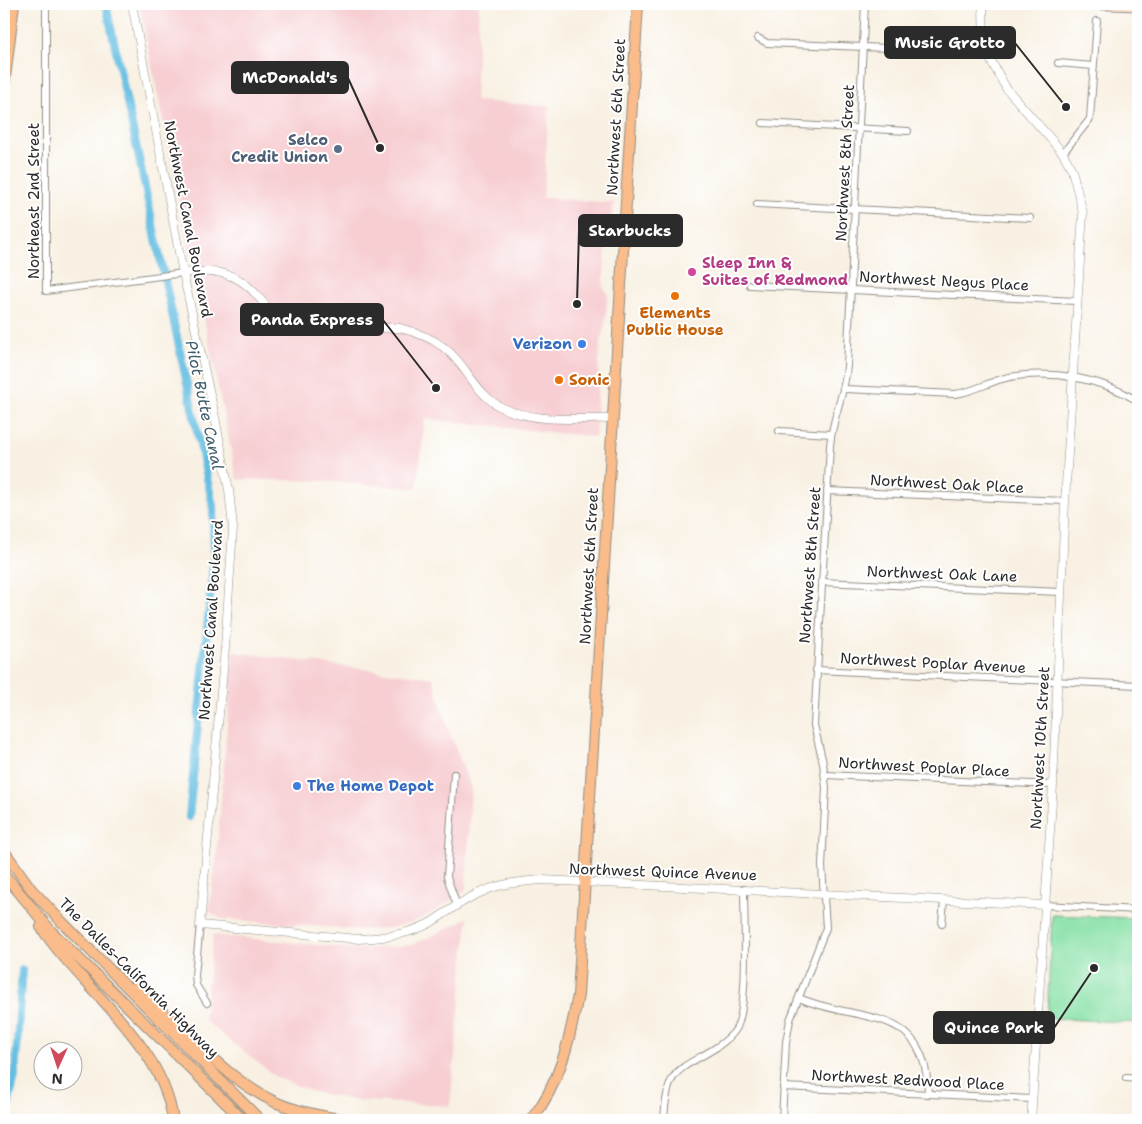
<svg xmlns="http://www.w3.org/2000/svg" width="1142" height="1124" viewBox="0 0 1142 1124" font-family="'Shantell Sans',sans-serif">
<rect width="100%" height="100%" fill="#fff"/>
<filter id="ink" filterUnits="userSpaceOnUse"><feTurbulence type="fractalNoise" baseFrequency=".02" numOctaves="2"/><feDisplacementMap in="SourceGraphic" scale="10" xChannelSelector="R" yChannelSelector="G"/><feConvolveMatrix kernelMatrix="1 2 1 2 8 2 1 2 1" color-interpolation-filters="sRGB"/></filter>
<filter id="wash" filterUnits="userSpaceOnUse"><feTurbulence type="fractalNoise" baseFrequency=".0096" numOctaves="4" result="noise"/><feDisplacementMap in="SourceGraphic" scale="20" xChannelSelector="R" yChannelSelector="G"/><feGaussianBlur stdDeviation="1.12" result="paint"/><feColorMatrix in="noise" values="0 0 0 0 0 0 0 0 0 0 0 0 0 0 0 0 0 1.4 0 .05"/><feComposite in="paint" operator="in"/></filter>
<g filter="url(#wash)">
<rect width="100%" height="100%" fill="#f8f0e2"/>
<g fill="#f7cfd3">
<polygon points="139,4 479,4 475,101 549,106 543,198 614,203 607,238 603,287 608,294 605,325 600,343 595,437 425,419 417,489 323,481 237,479"/>
<polygon points="233,652 433,678 448,729 471,788 466,890 434,912 413,922 389,928 362,930 222,919 211,913 209,907 216,861"/>
<polygon points="468,918 450,1106 353,1100 310,1091 276,1077 204,1020 213,935 358,949 413,945"/>
</g>
<polygon fill="#86e0a6" stroke="#588668" points="1052,915 1138,918 1138,1023 1047,1018"/>
<g fill="none" stroke-linecap="round" stroke-linejoin="round">
<g stroke="#64bee2" stroke-width="8">
<polyline points="106,4 213,506 214,556 189,817"/>
<polyline points="5,1120 15,1076 22,970"/>
</g>
</g>
</g>
<g filter="url(#ink)">
<g fill="none" stroke-linecap="round" stroke-linejoin="round">
<g stroke="#928e86" stroke-width="8">
<g id="minor">
<polyline points="46,4 46,291 183,273"/>
<polyline points="758,38 767,43 912,49"/>
<polyline points="1058,63 1093,66"/>
<polyline points="763,123 908,131"/>
<polyline points="1063,153 1090,119 1097,21"/>
<polyline points="757,204 1030,218"/>
<polyline points="750,285 1076,301"/>
<path d="M845,389L955,394C974,392 990,381 1009,377C1053,370 1101,378 1138,401"/>
<polyline points="779,431 831,434"/>
<polyline points="827,491 1065,501"/>
<polyline points="821,582 1061,592"/>
<polyline points="816,670 1138,685"/>
<polyline points="454,774 447,877 457,906"/>
<polyline points="825,775 1053,785"/>
<polyline points="1044,905 1138,910"/>
<polyline points="942,924 944,900"/>
<polyline points="200,925 195,975 196,985 207,1003"/>
<path d="M799,998C859,1024 927,1003 928,1094"/>
<polyline points="1126,1078 1138,1079"/>
<polyline points="783,1087 1032,1099"/>
<path d="M664,1120C667,1067 677,1072 717,1047C724,1042 732,1036 736,1029C749,1007 744,918 744,889"/>
<path d="M782,1120L786,1042L790,1020L826,928L822,866L826,788L823,763L814,725L830,446C832,418 845,394 847,366L865,4"/>
</g>
</g>
<g stroke="#928e86" stroke-width="9">
<g id="tertiary">
<path d="M132,4L183,273L214,412L229,490L233,528L225,648L200,925L359,939C383,938 408,935 430,923C447,913 463,899 482,892C501,883 521,882 542,880L1044,905"/>
<polyline points="983,4 984,48 1006,88 1063,153 1072,170 1083,213 1065,501 1053,785 1031,1120"/>
<path d="M183,273C213,270 235,270 256,294C265,305 272,314 285,319C311,329 370,327 400,328C415,332 430,337 442,346C466,363 476,396 503,408C536,423 578,418 613,419"/>
</g>
</g>
<g stroke="#928e86" stroke-width="11">
<polyline id="secondary" points="1083,4 1138,6"/>
</g>
<g stroke="#928e86" stroke-width="12">
<path id="primary" d="M531,1120C560,1084 570,1039 578,995L638,4"/>
</g>
<g stroke="#928e86" stroke-width="12">
<g id="trunk">
<polyline points="4,86 14,4"/>
<polyline points="4,851 31,889 61,921 260,1120"/>
<polyline points="4,874 51,931 243,1120"/>
<path d="M41,927C82,989 162,1042 173,1120"/>
<path d="M134,987C179,1023 223,1078 275,1102C298,1112 324,1117 349,1120"/>
</g>
</g>
<use href="#minor" stroke="#fff" stroke-width="6"/>
<use href="#tertiary" stroke="#fff" stroke-width="8"/>
<use href="#secondary" stroke="#fde4d0" stroke-width="9"/>
<use href="#primary" stroke="#f9bc8a" stroke-width="10"/>
<use href="#trunk" stroke="#f9bc8a" stroke-width="10"/>
</g>
</g>
<circle fill="#5c6f8a" stroke="#fff" stroke-width="2" cx="338" cy="149" r="5"/>
<circle fill="#d1479c" stroke="#fff" stroke-width="2" cx="692" cy="272" r="5"/>
<g fill="#e8710a" stroke="#fff" stroke-width="2">
<circle cx="675" cy="296" r="5"/>
<circle cx="559" cy="380" r="5"/>
</g>
<g fill="#3f7fe0" stroke="#fff" stroke-width="2">
<circle cx="582" cy="344" r="5"/>
<circle cx="297" cy="786" r="5"/>
</g>
<g text-anchor="middle" stroke-width="4" stroke-linejoin="round" paint-order="stroke">
<g font-size="15" fill="#2b2b2b" stroke="#fff">
<text transform="translate(616 117) rotate(-87)" y="5">Northwest 6th Street</text>
<text transform="translate(845 163) rotate(-87)" y="5">Northwest 8th Street</text>
<text transform="translate(34 201) rotate(-90)" y="5">Northeast 2nd Street</text>
<text transform="translate(188 219) rotate(79)" y="5">Northwest Canal Boulevard</text>
<text transform="translate(944 281) rotate(3)" y="5">Northwest Negus Place</text>
<text transform="translate(947 484) rotate(3)" y="5">Northwest Oak Place</text>
<text transform="translate(810 565) rotate(-86)" y="5">Northwest 8th Street</text>
<text transform="translate(589 566) rotate(-87)" y="5">Northwest 6th Street</text>
<text transform="translate(942 574) rotate(2)" y="5">Northwest Oak Lane</text>
<text transform="translate(211 620) rotate(-86)" y="5">Northwest Canal Boulevard</text>
<text transform="translate(933 663) rotate(3)" y="5">Northwest Poplar Avenue</text>
<text transform="translate(1040 748) rotate(-87)" y="5">Northwest 10th Street</text>
<text transform="translate(924 767) rotate(3)" y="5">Northwest Poplar Place</text>
<text transform="translate(663 872) rotate(2)" y="5">Northwest Quince Avenue</text>
<text transform="translate(139 978) rotate(45)" y="5">The Dalles-California Highway</text>
<text transform="translate(908 1080) rotate(3)" y="5">Northwest Redwood Place</text>
</g>
<g font-size="15" font-weight="bold" fill="#4e5e75" stroke="#fff" text-anchor="end">
<text x="328" y="145">Selco<tspan x="328" dy="17">Credit Union</tspan></text>
</g>
<g font-size="15" font-weight="bold" fill="#b23c85" stroke="#fff" text-anchor="start">
<text x="702" y="268">Sleep Inn &amp;<tspan x="702" dy="17">Suites of Redmond</tspan></text>
</g>
<g font-size="15" font-weight="bold" fill="#c56008" stroke="#fff">
<text x="675" y="318">Elements<tspan x="675" dy="17">Public House</tspan></text>
<text x="569" y="385" text-anchor="start">Sonic</text>
</g>
<g font-size="15" font-weight="bold" fill="#366cbe" stroke="#fff" text-anchor="end">
<text x="572" y="349">Verizon</text>
<text x="307" y="791" text-anchor="start">The Home Depot</text>
</g>
<g font-size="16" font-style="italic" fill="#3f5e6b" stroke="#fff">
<text transform="translate(205 405) rotate(78)" y="6">Pilot Butte Canal</text>
</g>
</g>
<path fill="none" stroke="#2b2b2b" stroke-width="2" d="M1066 107L1015 43M380 148L348 78M577 304L579 230M436 388L383 320M1094 968L1054 1028"/>
<g fill="#2b2b2b" stroke="#fff" stroke-width="2">
<circle cx="1066" cy="107" r="5"/>
<circle cx="380" cy="148" r="5"/>
<circle cx="577" cy="304" r="5"/>
<circle cx="436" cy="388" r="5"/>
<circle cx="1094" cy="968" r="5"/>
</g>
<g fill="#2b2b2b" stroke="#2b2b2b" stroke-width="2">
<rect x="885" y="27" width="130" height="31" rx="5"/>
<rect x="232" y="62" width="116" height="31" rx="5"/>
<rect x="579" y="215" width="103" height="31" rx="5"/>
<rect x="241" y="304" width="142" height="31" rx="5"/>
<rect x="934" y="1012" width="120" height="31" rx="5"/>
</g>
<g font-size="16" text-anchor="middle" font-weight="bold" fill="#fff">
<text x="950" y="48">Music Grotto</text>
<text x="290" y="83">McDonald's</text>
<text x="630" y="236">Starbucks</text>
<text x="312" y="325">Panda Express</text>
<text x="994" y="1033">Quince Park</text>
</g>
<rect width="1142" height="1124" fill="none" stroke="#fff" stroke-width="20"/>
<g transform="translate(58 1066) rotate(183)"><circle r="24" fill="#ffffff" stroke="#aaaaaa"/>
<path d="M0-4L9 19L0 12L-9 19Z" fill="#d1495b"/>
<text y="-8" font-size="14" font-weight="bold" text-anchor="middle" fill="#2b2b2b">N</text>
</g>
</svg>
